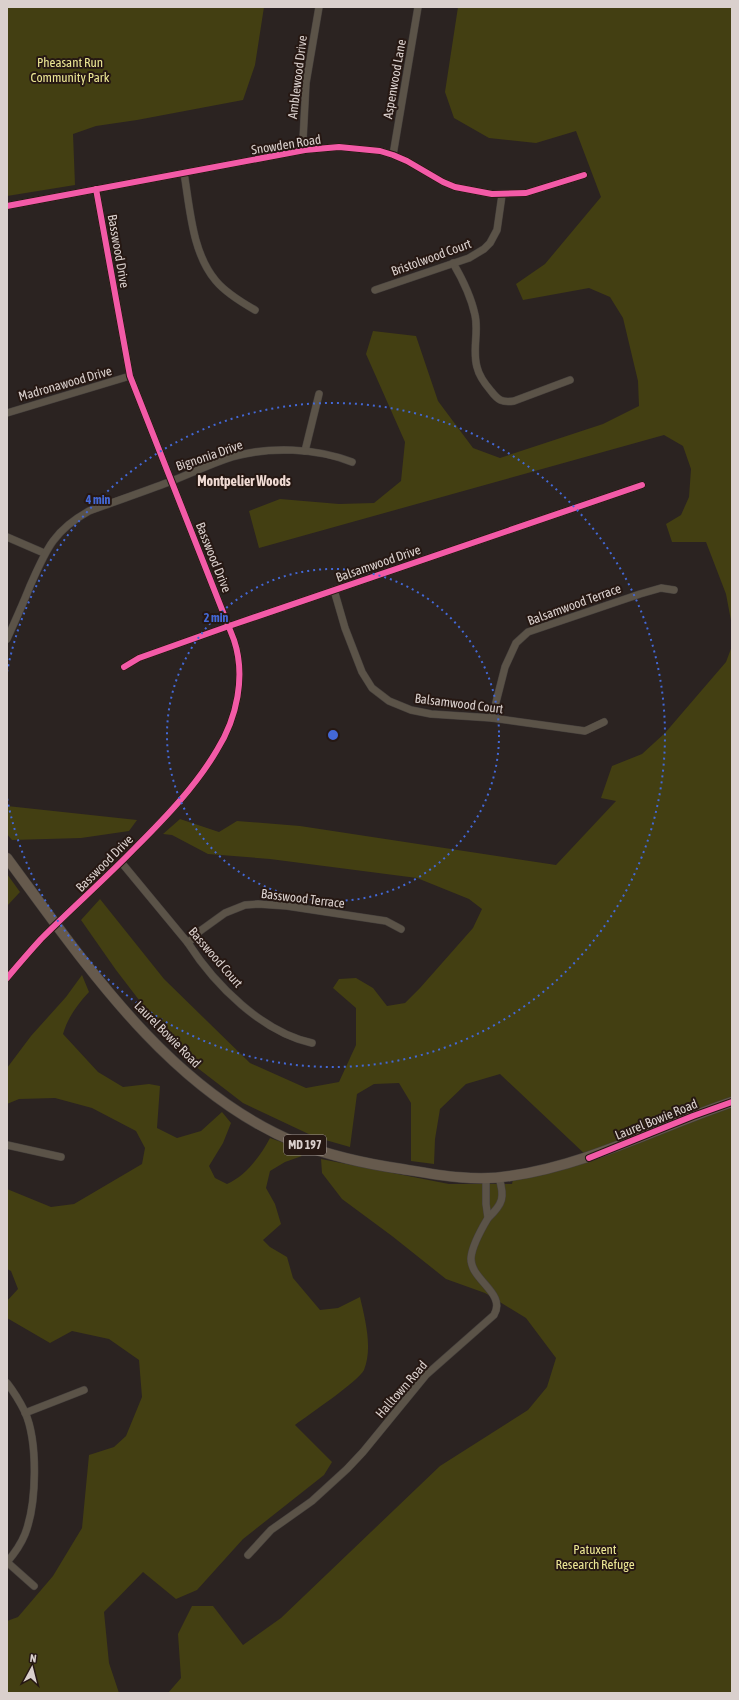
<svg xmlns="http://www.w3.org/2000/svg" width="739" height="1700" viewBox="0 0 739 1700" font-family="'Asap Condensed',sans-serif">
<rect width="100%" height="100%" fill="#2b2321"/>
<g fill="#433f12">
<polygon points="8,7 264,7 255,65 243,100 137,120 96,126 73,134 75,185 7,196"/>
<polygon points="458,7 732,7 732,626 726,594 706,542 672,542 666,524 681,515 689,497 691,469 683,446 664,435 259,548 249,511 280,499 339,504 374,503 401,481 405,442 366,354 373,331 416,336 438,401 473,448 500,458 603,424 639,406 638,381 623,318 610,297 589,288 523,300 516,284 545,264 601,197 576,131 536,143 489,138 454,118 445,92"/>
<polygon points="732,646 732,1693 168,1693 181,1678 178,1634 192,1606 213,1606 243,1645 281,1618 440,1466 528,1410 547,1387 556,1358 526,1318 485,1293 446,1279 392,1236 342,1199 322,1173 321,1159 449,1184 512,1184 513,1180 588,1157 500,1074 466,1084 440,1109 435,1139 434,1164 411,1161 411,1103 399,1083 374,1084 357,1094 350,1147 315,1137 243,1103 182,1056 116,970 81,920 100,899 164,979 250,1063 306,1088 339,1082 356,1045 356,1008 333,988 339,979 356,978 373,988 387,1006 405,1003 420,988 473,928 482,909 469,899 417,878 270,859 208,854 172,835 163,834 180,819 219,832 237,821 300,826 556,865 616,801 601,798 612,766 642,754 665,733 726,662"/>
<polygon points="7,806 137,820 129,831 81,838 12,840 7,834"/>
<polygon points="7,874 20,892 7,906"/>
<path d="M82,975L89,992C77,1005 68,1017 63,1034L98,1072L123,1087L149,1084L160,1086L157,1128L177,1138L201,1131L222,1112L231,1123L223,1143L209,1166L215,1178L227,1184C246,1176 261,1155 270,1138L287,1144L302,1156L285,1162L270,1171L266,1188L275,1204L281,1224L263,1240L270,1247L287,1257L293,1278L320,1310L338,1308L360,1297C365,1319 373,1348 364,1370C359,1381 308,1415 295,1425L332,1462L324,1475L243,1539L197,1590L176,1599L143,1572L104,1612L109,1663L119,1693H7V1621L18,1617L53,1576L82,1528L89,1455L114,1447L126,1436L142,1397L139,1360L109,1339L72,1331L50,1343L7,1318V1301L18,1289L11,1271L7,1269V1189L51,1207L74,1204L142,1164L145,1148L136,1131L92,1108L55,1098L19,1099L7,1104V1068L31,1036L66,997Z"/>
</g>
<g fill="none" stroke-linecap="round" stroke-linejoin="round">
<g stroke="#46403d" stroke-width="8">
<g id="street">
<polyline points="305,150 303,140 306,83 319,7"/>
<polyline points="393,155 418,7"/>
<path d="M184,173C190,208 192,253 216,281C226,293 241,302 255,310"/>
<polyline points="7,206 305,150 339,147 380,151 393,155 407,161 443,182 455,187 492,194 526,193 584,175"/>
<path d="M453,263C463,280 471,296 475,315C479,332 472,350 477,367C479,376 485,384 491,391C498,400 502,403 514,401L570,380"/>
<polyline points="375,290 469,258 484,249 490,243 497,230 502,195"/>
<polyline points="7,413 130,376"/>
<polyline points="305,451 319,394"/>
<polyline points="7,537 44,553"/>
<polyline points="334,590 345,628 362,672 372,688 389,701 411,710 431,714 492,718 585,731 604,722"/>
<path d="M7,639C15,621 23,604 30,586C46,550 53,531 89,511C116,501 143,492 169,482C190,474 210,464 232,457C270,446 316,448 352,462"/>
<polyline points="124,667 139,658 229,626 642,485"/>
<polyline points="492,718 505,667 516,643 528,632 640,594 661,588 674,590"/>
<path d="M121,862L188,943C215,985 262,1032 312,1043"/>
<polyline points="188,943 200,931 225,913 245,905 258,904 287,906 386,921 401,929"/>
<path d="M7,978C18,965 30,951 41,939C72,908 105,879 135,848C165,818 196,786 217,750C237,718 246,676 234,640L130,376L96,189"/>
<polyline points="7,1145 61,1157"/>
<path d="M486,1178V1204L488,1218C503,1204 505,1197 499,1178"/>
<path d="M7,1383C14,1392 20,1402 25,1412C38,1442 37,1503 25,1534C21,1544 14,1554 7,1562"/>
<polyline points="25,1413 84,1390"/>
<path d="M248,1555L271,1530L312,1501L347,1469L363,1452L426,1375L494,1315C507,1293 470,1280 471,1258C472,1246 482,1228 488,1218"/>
<polyline points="7,1562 34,1586"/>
</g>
</g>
<g stroke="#46403d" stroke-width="11">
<path id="primary" d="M7,858C86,965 170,1091 297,1143C331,1156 367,1164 402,1169C438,1175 475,1182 510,1176C588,1165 658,1127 732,1102"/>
</g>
<use href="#street" stroke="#5b5348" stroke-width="7"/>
<use href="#primary" stroke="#665a4d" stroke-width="10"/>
<g stroke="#261813" stroke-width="8">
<g id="cycleway">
<polyline points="7,206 305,150 339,147 380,151 393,155 407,161 443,182 455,187 492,194 526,193 584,175"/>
<polyline points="124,667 139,658 229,626 642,485"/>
<path d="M7,978C18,965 30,951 41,939C72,908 105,879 135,848C165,818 196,786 217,750C237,718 246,676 234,640L130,376L96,189"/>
<polyline points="589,1158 693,1116 732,1102"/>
</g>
</g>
<use href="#cycleway" stroke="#f35aa7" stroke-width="6"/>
</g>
<g fill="none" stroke="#4368d6" stroke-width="2" stroke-dasharray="2 4">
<circle cx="333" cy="735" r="166"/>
<path d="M7 672A332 332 0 1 1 7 798"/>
</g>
<g text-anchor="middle" stroke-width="4" stroke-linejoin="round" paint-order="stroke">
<rect fill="#261813" stroke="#a49995" stroke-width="1" x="284" y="1135" width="42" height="20" rx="3"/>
<g font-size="12" font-weight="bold" fill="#dad0cd">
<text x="305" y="1149">MD 197</text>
</g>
<g font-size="13" fill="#ebe694" stroke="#261813">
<text x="70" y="67">Pheasant Run<tspan x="70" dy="15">Community Park</tspan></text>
<text x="595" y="1554">Patuxent<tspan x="595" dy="15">Research Refuge</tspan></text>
</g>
<g font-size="13" fill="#dad0cd" stroke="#261813">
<text transform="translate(297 77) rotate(-83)" y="5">Amblewood Drive</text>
<text transform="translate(394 79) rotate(-80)" y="5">Aspenwood Lane</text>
<text transform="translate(286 144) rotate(-9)" y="5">Snowden Road</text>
<text transform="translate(119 251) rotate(80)" y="5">Basswood Drive</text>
<text transform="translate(431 257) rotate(-20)" y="5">Bristolwood Court</text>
<text transform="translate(65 383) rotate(-16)" y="5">Madronawood Drive</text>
<text transform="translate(209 455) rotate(-19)" y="5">Bignonia Drive</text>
<text transform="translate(214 557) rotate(68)" y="5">Basswood Drive</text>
<text transform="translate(378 563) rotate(-19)" y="5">Balsamwood Drive</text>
<text transform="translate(574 604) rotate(-20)" y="5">Balsamwood Terrace</text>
<text transform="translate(459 703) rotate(7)" y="5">Balsamwood Court</text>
<text transform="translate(104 863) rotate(-45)" y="5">Basswood Drive</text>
<text transform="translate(303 898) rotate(7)" y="5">Basswood Terrace</text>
<text transform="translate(216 957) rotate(49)" y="5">Basswood Court</text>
<text transform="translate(168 1034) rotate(45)" y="5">Laurel Bowie Road</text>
<text transform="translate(656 1119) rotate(-22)" y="5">Laurel Bowie Road</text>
<text transform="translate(401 1389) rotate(-49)" y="5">Halltown Road</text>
</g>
<g font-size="14" font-weight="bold" fill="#efdad3" stroke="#261813">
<text x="244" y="486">Montpelier Woods</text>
</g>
</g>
<circle cx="333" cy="735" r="6" fill="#4368d6" stroke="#261813" stroke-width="2"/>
<g font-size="12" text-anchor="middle" font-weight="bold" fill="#4368d6" stroke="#261813" stroke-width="4" stroke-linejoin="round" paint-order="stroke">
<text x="98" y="504">4 min</text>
<text x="216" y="622">2 min</text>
</g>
<rect width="739" height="1700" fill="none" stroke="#dad0cd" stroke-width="16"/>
<g transform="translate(32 1668) rotate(7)" stroke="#261813" stroke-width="3" paint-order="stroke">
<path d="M0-3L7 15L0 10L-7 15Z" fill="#dad0cd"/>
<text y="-6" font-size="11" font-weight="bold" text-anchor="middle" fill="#dad0cd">N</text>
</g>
</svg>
